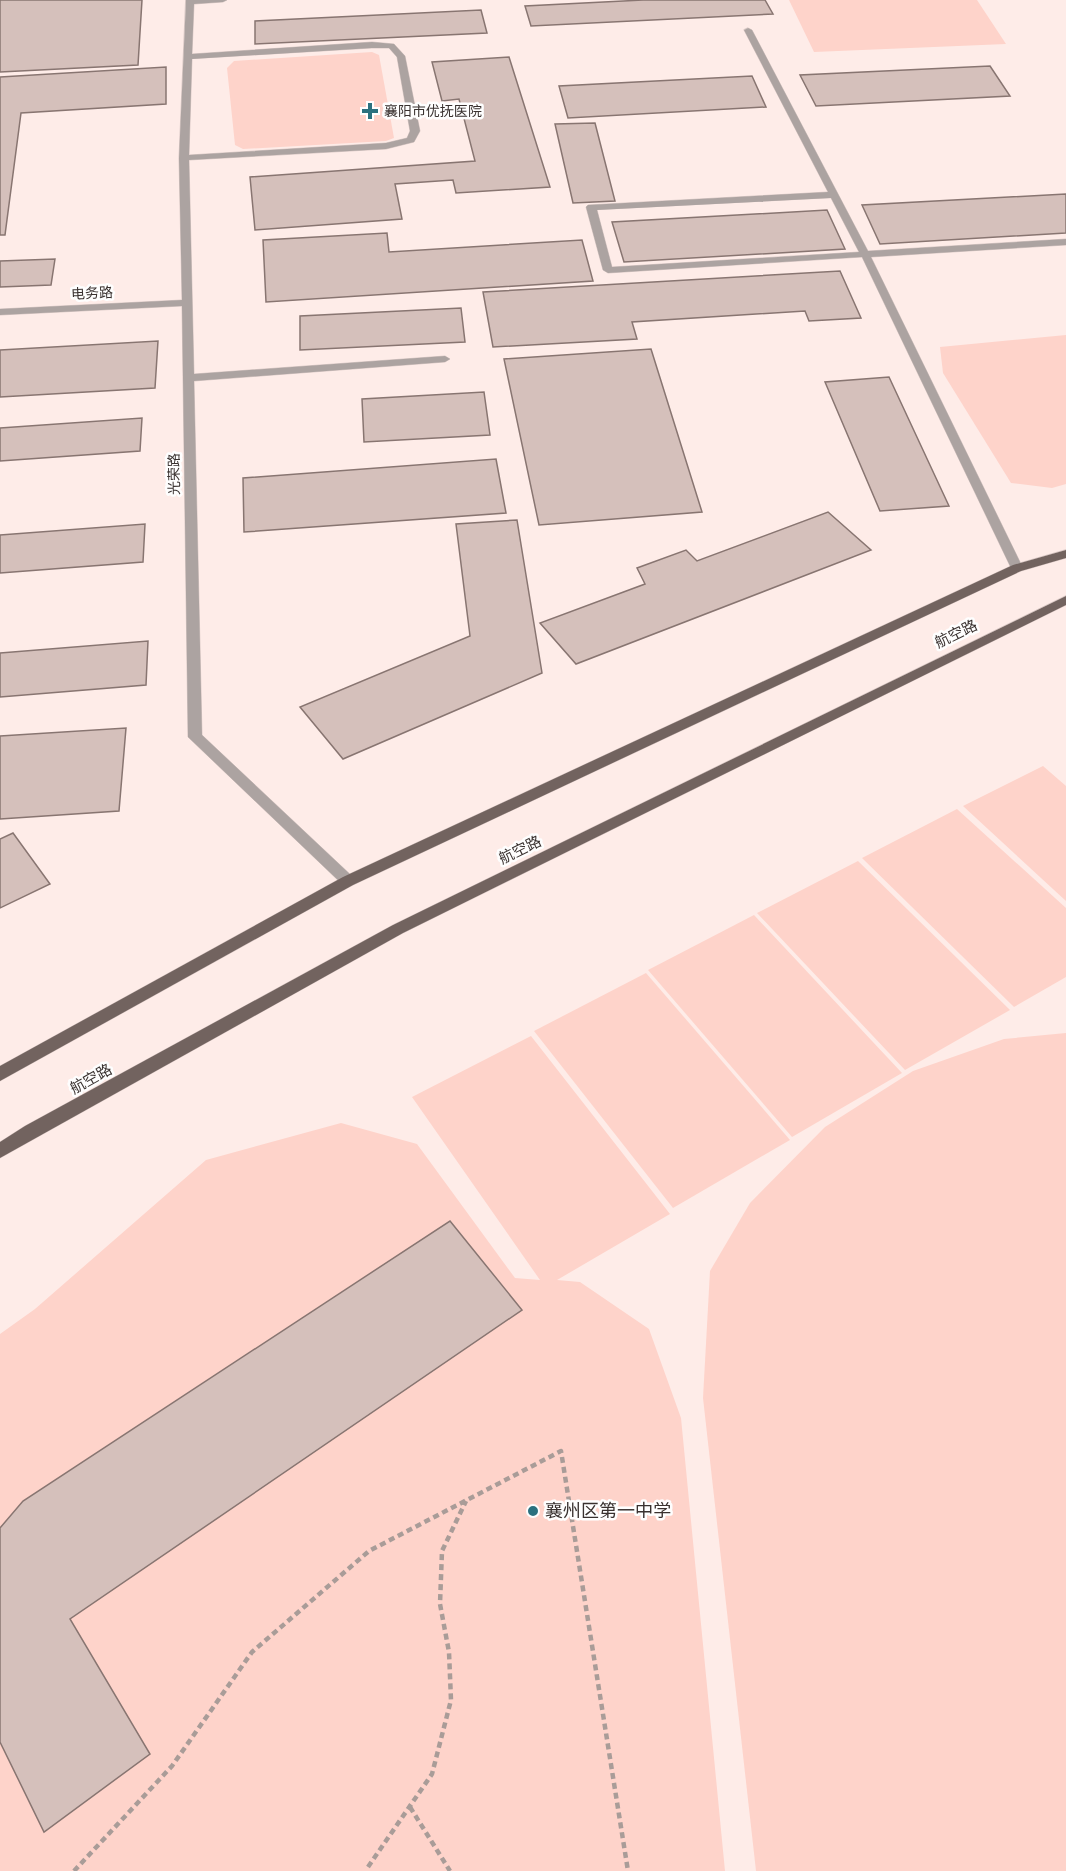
<svg xmlns="http://www.w3.org/2000/svg" width="1066" height="1871" viewBox="0 0 1066 1871" font-family="'Roboto Condensed','Noto Sans SC',sans-serif">
<rect width="100%" height="100%" fill="#feece8"/>
<g fill="#fed3ca">
<polygon points="789,0 977,0 1006,44 814,52"/>
<polygon points="372,52 379,55 394,138 386,141 243,149 235,145 227,68 234,61"/>
<polygon points="1066,335 1066,484 1052,488 1011,483 943,373 940,347"/>
<polygon points="1043,766 1066,786 1066,901 963,806"/>
<polygon points="957,809 1066,908 1066,977 1014,1007 862,858"/>
<polygon points="858,861 1010,1010 905,1070 757,913"/>
<polygon points="754,915 902,1073 792,1137 648,970"/>
<polygon points="646,973 790,1140 673,1208 534,1031"/>
<polygon points="1066,1033 1066,1871 756,1871 703,1398 710,1271 750,1203 825,1127 913,1071 1004,1039"/>
<polygon points="531,1036 670,1214 557,1280 580,1282 649,1329 681,1418 725,1871 0,1871 0,1334 35,1309 206,1160 341,1123 417,1144 515,1278 540,1280 412,1097"/>
</g>
<g fill="#d5c0bb" stroke="#887571" stroke-width="1.5">
<polygon points="0,0 142,0 138,65 0,72"/>
<polygon points="643,0 765,0 773,14 531,26 525,6"/>
<polygon points="481,10 487,33 255,44 255,21"/>
<polygon points="509,57 550,187 456,193 453,180 395,184 402,219 255,230 250,177 475,161 459,99 442,101 432,62"/>
<polygon points="990,66 1010,96 816,106 800,75"/>
<polygon points="166,67 166,104 21,113 5,235 0,235 0,77"/>
<polygon points="752,76 766,107 568,118 559,86"/>
<polygon points="595,123 615,201 573,203 555,124"/>
<polygon points="1066,194 1066,233 880,244 862,205"/>
<polygon points="827,210 845,249 624,262 612,222"/>
<polygon points="387,233 389,252 582,240 593,281 266,302 263,240"/>
<polygon points="55,259 51,285 0,287 0,261"/>
<polygon points="840,271 861,318 809,321 805,311 632,322 637,339 493,347 483,292"/>
<polygon points="461,308 465,342 300,350 300,316"/>
<polygon points="158,341 155,388 0,397 0,350"/>
<polygon points="651,349 702,512 539,525 504,359"/>
<polygon points="889,377 949,506 880,511 825,382"/>
<polygon points="484,392 490,435 364,442 362,399"/>
<polygon points="142,418 140,451 0,461 0,428"/>
<polygon points="496,459 506,513 244,532 243,478"/>
<polygon points="828,512 871,550 576,664 540,623 645,584 637,568 686,550 697,561"/>
<polygon points="517,520 542,673 343,759 300,707 470,636 456,524"/>
<polygon points="145,524 143,562 0,573 0,535"/>
<polygon points="148,641 146,685 0,697 0,653"/>
<polygon points="126,728 119,811 0,819 0,736"/>
<polygon points="13,833 50,884 0,908 0,839"/>
<polygon points="450,1221 522,1310 70,1619 150,1754 44,1832 0,1742 0,1528 23,1501"/>
</g>
<g fill="none" stroke-linecap="round" stroke-linejoin="round">
<g stroke="#dbcac7" stroke-width="1">
<g id="minor">
<path d="M186,0H227L223,2L194,4L192,54L372,42L394,44L405,56L420,131L414,142L386,149L189,160L194,374L445,356L450,359L445,362L194,381L202,735L353,877L355,881L353,885H343L188,737L182,306L0,315V309L182,300L179,158ZM372,48H389L397,57L410,131L407,138L386,143L189,155L192,59Z"/>
<path d="M748,28L752,30L868,251L1066,239V245L871,257L1023,568L1021,571H1013L1011,568L862,257L608,273L603,270L586,207L588,205L828,192L744,30ZM831,198L859,252L612,267L597,210Z"/>
</g>
</g>
<g stroke="#dbcac7" stroke-width="1">
<g id="major">
<polygon points="1066,550 1066,558 1021,571 353,885 0,1081 0,1066 343,877 1013,565"/>
<polygon points="1066,596 1066,605 403,933 0,1158 0,1142 25,1126 393,925"/>
</g>
</g>
<g stroke="#a99c98" stroke-width="4.5" stroke-dasharray="6 4" stroke-linecap="butt">
<polyline points="410,1807 450,1871"/>
<polyline points="368,1867 432,1774 451,1700 449,1652 440,1604 442,1551 466,1501"/>
<polyline points="74,1871 172,1766 252,1652 369,1551 561,1451 628,1871"/>
</g>
<use href="#minor" fill="#aca3a1" fill-rule="evenodd"/>
<use href="#major" fill="#72635f" fill-rule="evenodd"/>
</g>
<g fill="#2b717f" stroke="#fefefe" stroke-width="2">
<path d="M367 102h6v6h6v6h-6v6h-6v-6h-6v-6h6z"/>
<circle cx="533" cy="1511" r="6"/>
</g>
<g text-anchor="middle" stroke-width="5" stroke-linejoin="round" paint-order="stroke">
<g font-size="14" fill="#39312f" stroke="#fefefe" text-anchor="start">
<text x="384" y="116">襄阳市优抚医院</text>
</g>
<g font-size="14" fill="#39312f" stroke="#fefefe">
<text transform="translate(92 293) rotate(-3)" y="5">电务路</text>
<text transform="translate(174 474) rotate(-91)" y="5">光荣路</text>
</g>
<g font-size="15" fill="#39312f" stroke="#fefefe">
<text transform="translate(956 634) rotate(-26)" y="5">航空路</text>
<text transform="translate(520 850) rotate(-26)" y="5">航空路</text>
<text transform="translate(91 1079) rotate(-29)" y="5">航空路</text>
</g>
<g font-size="18" fill="#39312f" stroke="#fefefe" text-anchor="start">
<text x="545" y="1517">襄州区第一中学</text>
</g>
</g>
</svg>
